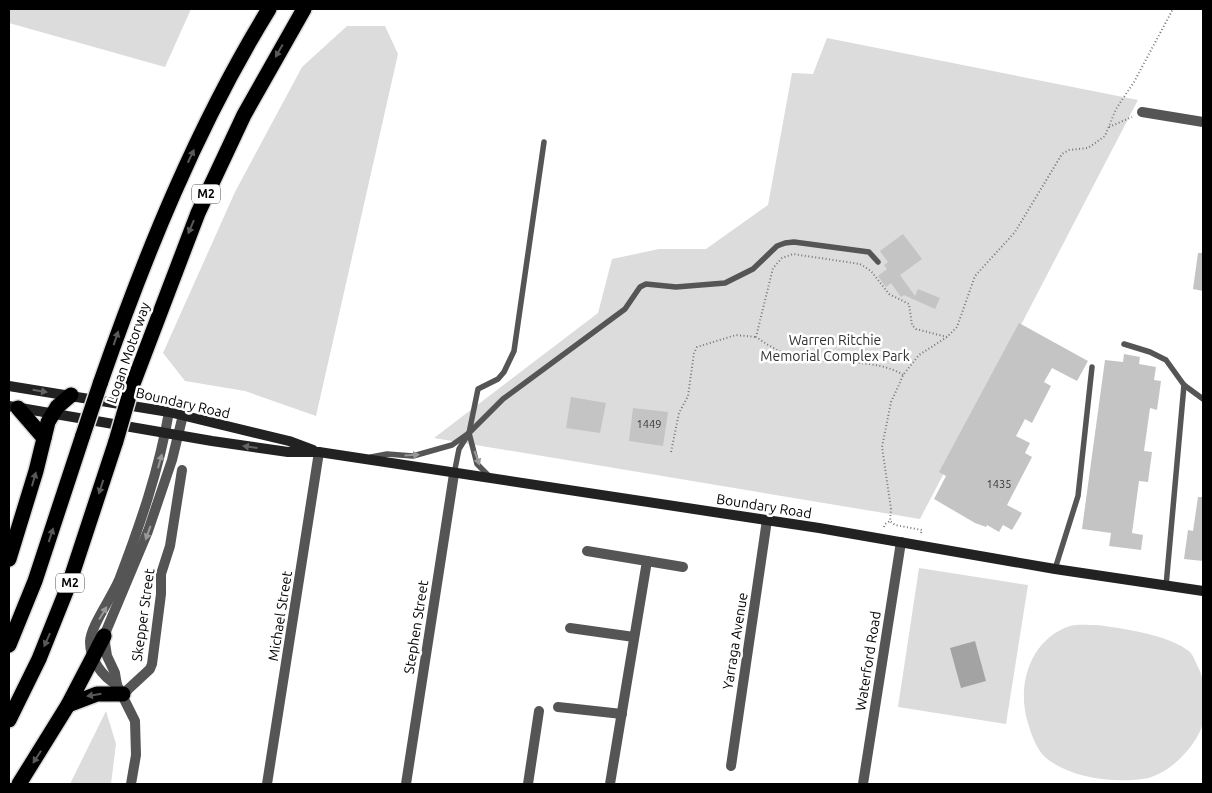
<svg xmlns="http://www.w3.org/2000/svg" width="1212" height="793" viewBox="0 0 1212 793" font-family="Ubuntu,sans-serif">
<rect width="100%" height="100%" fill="#fff"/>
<g fill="#dcdcdc">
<polygon points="9,9 191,9 165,67 9,23"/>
<polygon points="347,26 385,26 398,54 316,416 245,391 185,381 163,353 235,192 302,67"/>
<polygon points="827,38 1138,100 920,519 434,438 598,313 612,259 659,249 706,249 768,205 792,73 813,74"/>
<polygon points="919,568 1028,585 1006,724 898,707"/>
<path d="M1096,625C1122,628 1170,635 1190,652C1194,656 1196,664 1199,669C1206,684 1207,713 1201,729C1192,751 1166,776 1143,779C1112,783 1069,778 1045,757C1037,750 1031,734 1028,723C1016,686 1030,639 1070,626C1077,624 1088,625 1096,625Z"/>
<polygon points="106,711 116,744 111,784 70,784"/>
</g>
<polygon fill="#a3a3a3" points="975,641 986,681 961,688 950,648"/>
<g fill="#c4c4c4">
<polygon points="903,234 922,259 900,275 915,296 918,289 940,298 935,309 904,295 901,297 891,283 886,287 878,276 887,269 884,265 888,262 880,251"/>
<polygon points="1198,253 1203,253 1203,291 1193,289"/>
<polygon points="1019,323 1088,361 1077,381 1052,368 1044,382 1051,386 1032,423 1025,419 1016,436 1030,443 1025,453 1032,457 1007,505 1022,513 1012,530 1003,525 999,532 987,525 986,527 975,523 934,499 946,476 939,472"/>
<polygon points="1124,354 1140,357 1139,364 1156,367 1154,380 1161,381 1157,410 1150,408 1144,451 1152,452 1148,482 1139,481 1132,533 1143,535 1141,550 1109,546 1111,533 1082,529 1105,360 1123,362"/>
<polygon points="571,397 606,403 600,433 566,428"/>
<polygon points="633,408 668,412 663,446 629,441"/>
<polygon points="1198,497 1203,497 1203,561 1184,559 1188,530 1193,531"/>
</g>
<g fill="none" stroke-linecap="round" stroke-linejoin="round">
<g stroke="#dbdbdb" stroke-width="18">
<g id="motorway">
<path d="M100,384C145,255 197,126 269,9"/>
<polyline points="131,389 198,213 244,115 304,9"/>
<polyline points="18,408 44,438"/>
<polyline points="9,559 36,471 48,422 57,407 71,395"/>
<polyline points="9,645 35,581 83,435"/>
<polyline points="68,705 97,694 123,694"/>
<polyline points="9,720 39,659 69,584 116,441"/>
<polyline points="19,784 68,705 104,636"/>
</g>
</g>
<g stroke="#777" stroke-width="2" stroke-dasharray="1 2.5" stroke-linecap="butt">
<polyline points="1109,127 1132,117"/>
<path d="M903,375C877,358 831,364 801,358C783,355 771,347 756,337L773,268L782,258L793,254L860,264L871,271L889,294L909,304L912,325L916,329L947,337"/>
<polyline points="671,452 679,413 688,396 694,353 697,347 736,335 756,337"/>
<polyline points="884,527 885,524 890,521"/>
<polyline points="921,533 922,530 895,525 890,521 891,509 882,447 891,402 898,387 903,375 919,355 947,337 957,327 975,276 1015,232 1062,154 1069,150 1088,148 1105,136 1116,109 1134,82 1173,9"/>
</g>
<g stroke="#555" stroke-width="5.5">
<polyline points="1124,344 1150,352 1166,360 1184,385 1203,399"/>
<polyline points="469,433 477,464 490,477"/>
<polyline points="371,457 387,454 413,456 452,445 469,433 503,399 625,309 640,287 646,284 676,287 725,283 753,269 777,246 785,243 794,242 869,252 878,262"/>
<polyline points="454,474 459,449 469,433 478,389 498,379 504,372 514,351 544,142"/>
<polyline points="1055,569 1078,496 1092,367"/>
<polyline points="1166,586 1184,385"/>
</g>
<g stroke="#555" stroke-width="10">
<polyline points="1142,112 1203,122"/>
<polyline points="587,551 647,561 610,784"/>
<polyline points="647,561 683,567"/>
<polyline points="570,628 634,637"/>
<path d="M117,685C102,676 90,660 90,642C90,627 112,597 119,580C140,525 159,470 169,412"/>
<polyline points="123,694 150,669 152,664 161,594 161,574 170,546 182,470"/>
<polyline points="558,707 622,714"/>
<polyline points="731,766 767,520"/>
<polyline points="131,784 136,755 135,721 117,685 115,673 107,656 104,636 148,531 172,460 183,415"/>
<polyline points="267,784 319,452"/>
<polyline points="406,784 454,474"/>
<polyline points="528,784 539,711"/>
</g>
<polyline stroke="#555" stroke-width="10" points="863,784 901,542"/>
<g stroke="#222" stroke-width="10">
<polyline points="9,386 169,412 289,441 313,450"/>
<polyline points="9,406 212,441 288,452 319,452 819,528 1055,569 1203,591"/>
</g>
<use href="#motorway" stroke="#000" stroke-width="15"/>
<g stroke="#dbdbdb" stroke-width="18" stroke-linecap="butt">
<g id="motorway-bridge">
<polyline points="83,435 100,384"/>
<polyline points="116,441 131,389"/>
</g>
</g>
<use href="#motorway-bridge" stroke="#000" stroke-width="15"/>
</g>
<defs><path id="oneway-solid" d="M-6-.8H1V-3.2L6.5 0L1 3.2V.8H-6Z" transform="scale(1.25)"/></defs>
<g fill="#595959">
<use href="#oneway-solid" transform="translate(279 51) rotate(120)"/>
<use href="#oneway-solid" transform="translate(191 156) rotate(-65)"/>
<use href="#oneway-solid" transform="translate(191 227) rotate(113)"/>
<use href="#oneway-solid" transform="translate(116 338) rotate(-71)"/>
<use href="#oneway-solid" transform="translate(34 479) rotate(-74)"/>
<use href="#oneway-solid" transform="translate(101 487) rotate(108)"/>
<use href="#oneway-solid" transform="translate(51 535) rotate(-72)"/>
<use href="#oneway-solid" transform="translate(47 640) rotate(114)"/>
<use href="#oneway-solid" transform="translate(94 695) rotate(171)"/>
<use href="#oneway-solid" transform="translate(37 757) rotate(123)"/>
</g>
<g fill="#646464">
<use href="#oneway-solid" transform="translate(40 391) rotate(9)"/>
<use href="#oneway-solid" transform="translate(250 447) rotate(-172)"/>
</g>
<g fill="#999">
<use href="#oneway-solid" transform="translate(412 455) rotate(-3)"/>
<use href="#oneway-solid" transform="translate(477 458) rotate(70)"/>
<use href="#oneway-solid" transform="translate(160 461) rotate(-74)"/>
<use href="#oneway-solid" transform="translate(148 533) rotate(110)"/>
<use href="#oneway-solid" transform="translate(103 613) rotate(-59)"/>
</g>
<g text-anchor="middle" stroke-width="5" stroke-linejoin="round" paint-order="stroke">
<g font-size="11" fill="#313131">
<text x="649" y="428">1449</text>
<text x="999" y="488">1435</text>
</g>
<g fill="#fff" stroke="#4c4c4c" stroke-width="1">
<rect x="192" y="184.5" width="28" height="19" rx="4"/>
<rect x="56" y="573.5" width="28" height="19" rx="4"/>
</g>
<g font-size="12" font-weight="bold" fill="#000">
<text x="206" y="198">M2</text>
<text x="70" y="587">M2</text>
</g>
<g font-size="14" fill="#333" stroke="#fff">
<text x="835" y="345">Warren Ritchie<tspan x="835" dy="16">Memorial Complex Park</tspan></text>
</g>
<g font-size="14" fill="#000" stroke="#fff">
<text transform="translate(128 353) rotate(-71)" y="5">Logan Motorway</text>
<text transform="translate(183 403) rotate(13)" y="5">Boundary Road</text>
<text transform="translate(764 506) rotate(9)" y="5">Boundary Road</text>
<text transform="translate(143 615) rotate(-82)" y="5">Skepper Street</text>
<text transform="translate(280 616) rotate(-81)" y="5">Michael Street</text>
<text transform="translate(416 627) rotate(-81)" y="5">Stephen Street</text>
<text transform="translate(735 641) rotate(-81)" y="5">Yarraga Avenue</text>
<text transform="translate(868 661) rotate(-81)" y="5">Waterford Road</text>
</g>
</g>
<rect width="1212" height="793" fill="none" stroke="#000000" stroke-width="20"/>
</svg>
